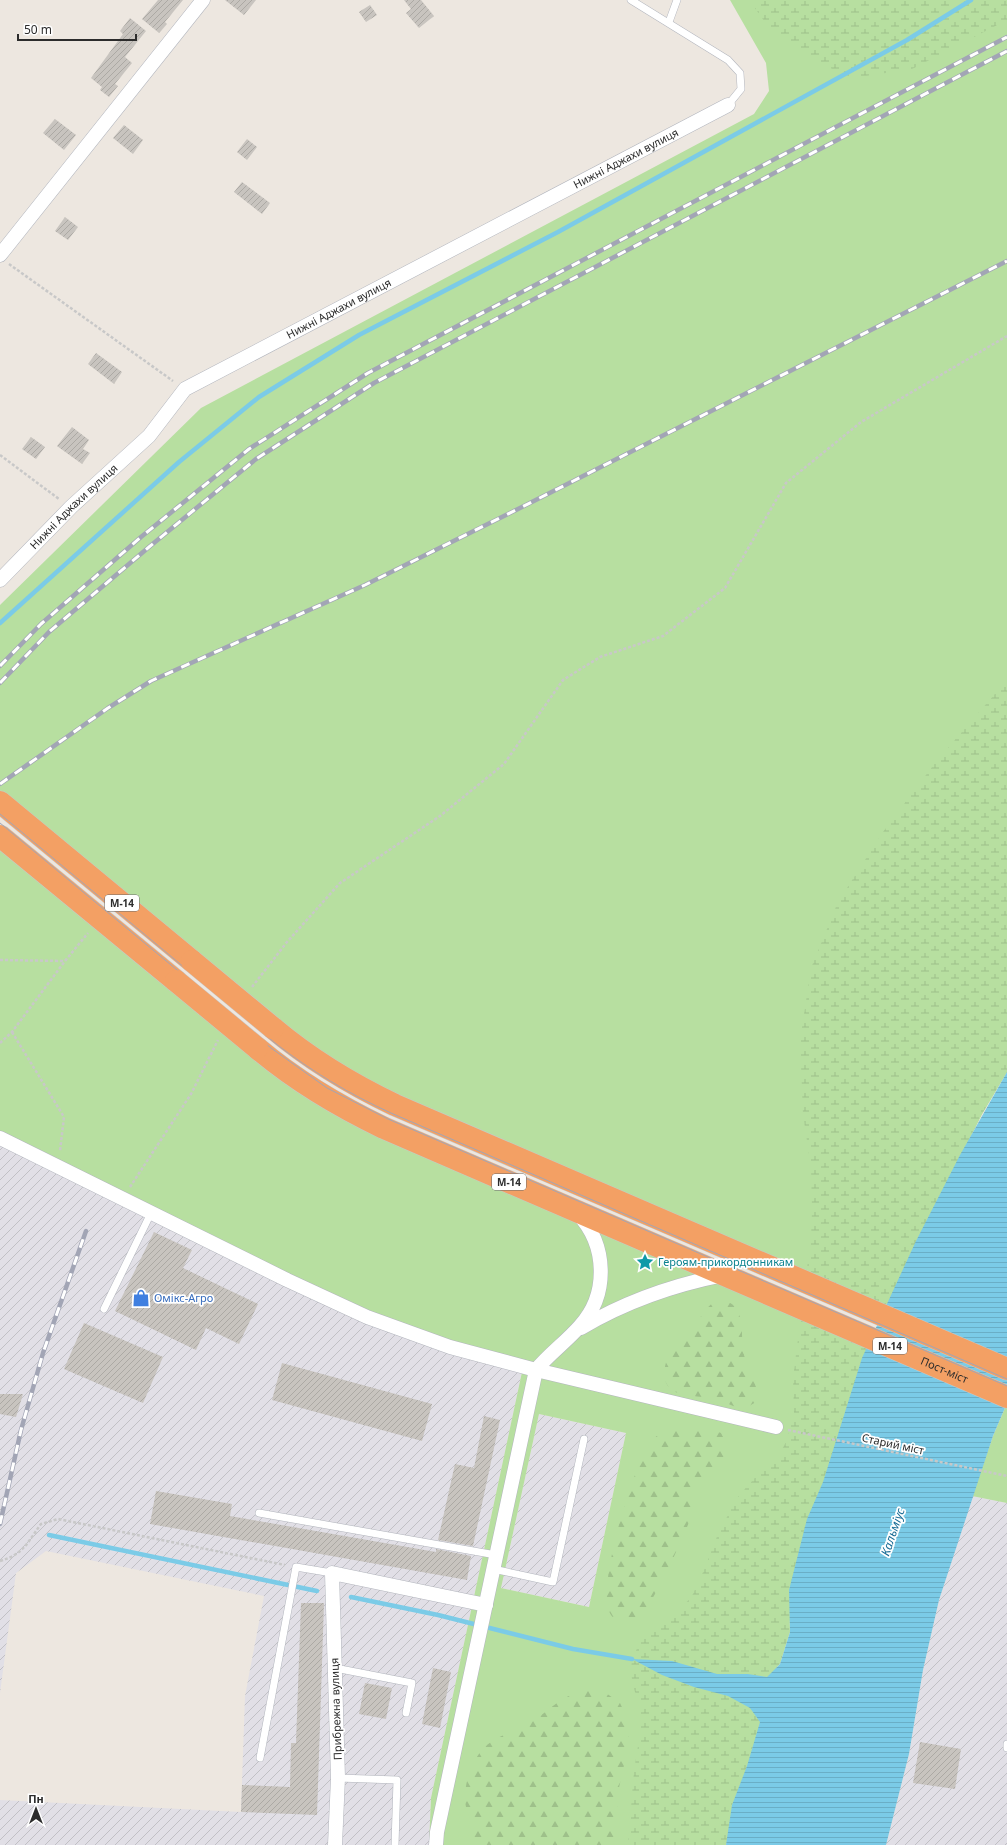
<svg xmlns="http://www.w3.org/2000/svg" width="1007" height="1845" viewBox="0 0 1007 1845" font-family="'Noto Sans',sans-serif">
<defs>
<pattern id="industrial-furrows" width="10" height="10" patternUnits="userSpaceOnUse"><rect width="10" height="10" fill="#e1dfe6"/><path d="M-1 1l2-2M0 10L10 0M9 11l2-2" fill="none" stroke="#c1c0c5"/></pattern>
<pattern id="forest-firs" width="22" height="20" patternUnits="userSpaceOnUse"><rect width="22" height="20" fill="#b7dfa0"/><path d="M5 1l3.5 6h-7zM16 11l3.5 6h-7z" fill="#9ec08a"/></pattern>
<pattern id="wetland-marsh" width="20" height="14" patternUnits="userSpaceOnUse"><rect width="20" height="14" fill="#b7dfa0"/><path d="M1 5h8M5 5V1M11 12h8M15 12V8" fill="none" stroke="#9ec08a"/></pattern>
<pattern id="water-rules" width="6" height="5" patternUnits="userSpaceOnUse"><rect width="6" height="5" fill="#7bcbe7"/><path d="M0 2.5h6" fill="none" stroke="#6aaec6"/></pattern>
<pattern id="building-hatch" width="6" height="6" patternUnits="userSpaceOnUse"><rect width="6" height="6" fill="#c8c4bf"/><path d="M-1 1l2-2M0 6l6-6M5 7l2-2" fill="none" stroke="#aca9a4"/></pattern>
</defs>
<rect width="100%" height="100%" fill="#ede7e0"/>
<g fill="url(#industrial-furrows)">
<polygon points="0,1145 522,1372 431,1798 429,1845 0,1845 0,1800 241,1812 245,1696 264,1596 46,1551 16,1573 0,1693"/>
<polygon points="539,1414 626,1433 589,1607 501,1588"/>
<polygon points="972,1496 1007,1503 1007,1845 886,1845 909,1754 923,1670 939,1600"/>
</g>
<g fill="#b7dfa0" fill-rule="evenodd">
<polygon points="730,0 1007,0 1007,1072 982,1114 885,1309 339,1069 0,794 0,605 201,408 754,114 769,91 766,63"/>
<path d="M0,843L261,1060L869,1343L726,1845H429L431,1798L522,1372L449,1353L0,1145ZM539,1414L626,1433L589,1607L501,1588Z"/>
<polygon points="1007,1403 1007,1503 972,1496 993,1436"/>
</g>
<g fill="url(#forest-firs)">
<path d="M716,1300C724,1300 733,1302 737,1310C744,1322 741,1337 743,1350C746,1369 759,1381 757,1401C740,1414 734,1405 717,1399C703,1395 685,1399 672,1390C657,1379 667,1353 677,1343C681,1338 687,1336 691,1331C701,1318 703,1310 716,1300Z"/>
<path d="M690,1427H706L721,1433C739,1467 714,1460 699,1482C692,1493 694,1508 690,1520C681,1541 654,1606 637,1618C633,1621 628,1621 623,1621C615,1621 610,1616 608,1608C599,1581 635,1451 658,1435C668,1428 679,1427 690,1427Z"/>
<path d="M590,1690L606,1693L620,1703L629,1722V1743L618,1792L617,1819L613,1845H474C474,1829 465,1814 465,1797C465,1780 473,1757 487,1745C498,1735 516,1731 530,1723C554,1708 559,1695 590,1690Z"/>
</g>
<g fill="url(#wetland-marsh)">
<polygon points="749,0 1007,0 1007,20 912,69 853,78 814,61 772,32"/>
<polygon points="1007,680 1007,1072 982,1114 938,1199 885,1309 806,1275 811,1239 812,1209 811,1168 803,1114 800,1041 811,968 838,902 883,832 935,763"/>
<polygon points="801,1314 869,1343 862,1358 823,1482 807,1519 789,1590 790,1632 780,1664 767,1677 748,1674 717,1674 672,1661 633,1660 662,1675 694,1687 728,1696 750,1708 760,1722 747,1766 732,1805 726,1845 628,1845 634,1771 640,1733 641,1709 633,1686 631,1672 632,1659 644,1634 671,1616 691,1598 704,1570 718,1534 737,1498 760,1472 779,1455 787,1440 794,1413 793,1379"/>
</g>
<polygon fill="url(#water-rules)" points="1007,1072 1007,1403 993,1436 939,1600 923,1670 909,1754 886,1845 726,1845 732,1805 747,1766 760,1722 750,1708 728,1696 694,1687 662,1675 632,1659 672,1661 717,1674 748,1674 767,1677 780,1664 790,1632 789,1590 807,1519 823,1482 862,1358 916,1241 960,1155"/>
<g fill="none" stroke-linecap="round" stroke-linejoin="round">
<g stroke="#7bcbe7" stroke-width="4.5">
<polyline points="0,623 179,462 259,397 359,335 558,232 907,40 971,0"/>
<polyline points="49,1535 317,1591"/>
<polyline points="351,1597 438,1615 573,1649 632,1659"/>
</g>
</g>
<g fill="url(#building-hatch)">
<polygon points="158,0 183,0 165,22 167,24 159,33 142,19"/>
<polygon points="225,0 256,0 244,15"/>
<polygon points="404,0 421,0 434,16 419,28 406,13 411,9"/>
<polygon points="370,5 377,15 366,22 359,12"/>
<polygon points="130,18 146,31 125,57 132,63 115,84 118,86 109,97 100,90 102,87 91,78 123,34 120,31"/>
<polygon points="55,119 76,135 64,150 43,133"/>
<polygon points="124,125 143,140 133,154 113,138"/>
<polygon points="247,139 257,147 247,160 237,152"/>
<polygon points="242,182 270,203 262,214 234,192"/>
<polygon points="65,217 78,227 68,240 55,231"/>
<polygon points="96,353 122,372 114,384 88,364"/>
<polygon points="72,427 89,440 83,449 90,453 82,464 57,446"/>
<polygon points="31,437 45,447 36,459 22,449"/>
<polygon points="154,1232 192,1250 183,1268 258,1304 239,1344 206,1328 196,1350 115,1311"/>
<polygon points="84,1323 163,1357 143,1403 64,1369"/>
<polygon points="282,1363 432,1404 422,1441 272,1400"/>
<polygon points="0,1394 23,1394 16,1417 0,1414"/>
<polygon points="484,1416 500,1420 473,1546 438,1540 455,1464 474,1468"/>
<polygon points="156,1491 232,1504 230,1516 436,1552 436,1549 471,1556 467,1580 150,1524"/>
<polygon points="301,1603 324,1603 317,1815 241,1812 242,1785 290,1787 291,1743 296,1743"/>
<polygon points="433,1668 451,1672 440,1728 422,1724"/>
<polygon points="365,1683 392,1688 386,1719 359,1714"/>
<polygon points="920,1742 961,1749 955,1789 913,1783"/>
</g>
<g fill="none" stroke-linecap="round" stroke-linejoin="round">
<g stroke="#b3b6be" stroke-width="8">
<g id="lane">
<polyline points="631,0 728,60 740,73 741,89 728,105"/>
<polyline points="669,22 677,0"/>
<polyline points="104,1309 151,1213"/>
<polyline points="259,1513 496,1555"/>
<polyline points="493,1569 553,1582 584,1439"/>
<polyline points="335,1668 412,1683 406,1713"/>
<polyline points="1007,1744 1007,1748"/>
<polyline points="260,1758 296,1567 332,1573"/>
<polyline points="338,1778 397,1780 395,1845"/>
</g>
</g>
<g stroke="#b3b6be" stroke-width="15">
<g id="street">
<polyline points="0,255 203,0"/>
<path id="s1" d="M0,580L71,507L149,436L185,389L728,105"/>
<polyline points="0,1138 287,1280 367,1317 450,1347 536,1370 776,1427"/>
<path d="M581,1328C625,1302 673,1285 724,1275"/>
<polyline points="335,1845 338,1778 332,1573 486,1605"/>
<path d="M436,1845L437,1832L536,1370C549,1354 566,1342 580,1326C609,1294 607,1245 578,1214"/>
</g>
</g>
<g stroke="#c8c8c8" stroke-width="23">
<g id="highway">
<polyline points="0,802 192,961"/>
<polyline points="0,836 176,981"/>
<path d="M273,1028C311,1060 351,1084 395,1105L1007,1369"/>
<path id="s2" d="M257,1048C296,1081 338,1106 384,1128L1007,1397"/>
</g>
</g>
<g stroke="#c8c8c8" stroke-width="2.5" stroke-dasharray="3 2" stroke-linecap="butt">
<polyline points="9,264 173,381"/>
<polyline points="0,455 59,499"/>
<polyline points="0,960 65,961"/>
<polyline points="252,987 287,942 340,883 440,816 504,764 563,680 600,657 663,636 725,588 786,483 861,422 1007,336"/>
<polyline points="12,1032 64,1117 60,1151"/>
<polyline points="0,1043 12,1032 65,961 88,933"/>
<polyline points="130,1187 191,1094 218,1040"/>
<polyline points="788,1430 1007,1476"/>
<path d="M0,1561C24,1554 27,1543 41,1524L58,1519L285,1565"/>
</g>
<use href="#lane" stroke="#fff" stroke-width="7"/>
<use href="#street" stroke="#fff" stroke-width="14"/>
<use href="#highway" stroke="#f3a064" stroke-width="22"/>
<g stroke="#a2a5b5" stroke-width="1">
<path d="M0,814L275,1043C311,1071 349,1094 391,1113L1007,1379"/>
<polyline points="0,823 271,1048 327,1088 388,1119 1007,1386"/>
</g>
<g stroke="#a2a5b5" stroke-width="4.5">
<g id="rail">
<polyline points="0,666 41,624 141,537 249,449 368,373 1007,37"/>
<polyline points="0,683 49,632 149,547 256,459 374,383 1007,51"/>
<polyline points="0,784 108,708 151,681 365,585 522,507 1007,261"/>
<polyline points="0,1524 21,1430 43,1353 86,1231"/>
</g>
</g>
<use href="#rail" stroke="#fff" stroke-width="3" stroke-dasharray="9" stroke-linecap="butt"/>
<g stroke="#c8c8c8" stroke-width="23" stroke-linecap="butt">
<g id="highway-bridge">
<polyline points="192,961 273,1028"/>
<polyline points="176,981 257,1048"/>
</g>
</g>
<use href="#highway-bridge" stroke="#f3a064" stroke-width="22"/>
</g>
<defs>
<g id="sight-bare" transform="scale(1.38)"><path d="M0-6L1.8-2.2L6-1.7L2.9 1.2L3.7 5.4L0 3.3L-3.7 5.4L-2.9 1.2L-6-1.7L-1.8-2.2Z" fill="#0f9aa8" stroke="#fff" stroke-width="2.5" paint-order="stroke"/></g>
<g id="shop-bare" transform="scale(1.38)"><path d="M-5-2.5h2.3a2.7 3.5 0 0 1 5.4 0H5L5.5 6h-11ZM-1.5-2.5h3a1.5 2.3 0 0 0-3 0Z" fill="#3f7fe0" stroke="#fff" stroke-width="2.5" paint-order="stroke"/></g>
</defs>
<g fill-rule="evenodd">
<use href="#sight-bare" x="645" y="1262"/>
<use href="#shop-bare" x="141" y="1298"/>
</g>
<g text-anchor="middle" stroke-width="3.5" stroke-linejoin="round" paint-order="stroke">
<g fill="#fff" stroke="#6b6b6b" stroke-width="1">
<rect x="105" y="895" width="34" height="16" rx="3"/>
<rect x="492" y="1174" width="34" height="16" rx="3"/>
<rect x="873" y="1338" width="34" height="16" rx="3"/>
</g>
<g font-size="10" font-weight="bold" fill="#2c2c2c">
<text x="122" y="907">М-14</text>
<text x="509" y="1186">М-14</text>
<text x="890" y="1350">М-14</text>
</g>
<g font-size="11" fill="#2c2c2c" stroke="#fff">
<text dy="4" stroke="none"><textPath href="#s1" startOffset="764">Нижні Аджахи вулиця</textPath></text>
<text dy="4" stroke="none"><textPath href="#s1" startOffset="440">Нижні Аджахи вулиця</textPath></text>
<text dy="4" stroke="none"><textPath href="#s1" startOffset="104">Нижні Аджахи вулиця</textPath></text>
<text dy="4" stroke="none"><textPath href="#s2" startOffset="761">Пост-міст</textPath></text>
<text transform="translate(893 1444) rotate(12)" y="4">Старий міст</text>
<text transform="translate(336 1709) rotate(-92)" y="4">Прибрежна вулиця</text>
</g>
<g font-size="11" fill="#0d838f" stroke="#fff" text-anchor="start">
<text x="658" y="1266">Героям-прикордонникам</text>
</g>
<g font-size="11" fill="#366cbe" stroke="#fff" text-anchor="start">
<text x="154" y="1302">Омiкс-Агро</text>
</g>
<g font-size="12" font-style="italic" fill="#176c95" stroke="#fff">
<text transform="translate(893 1532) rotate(-71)" y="4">Кальміус</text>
</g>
</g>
<g transform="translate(36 1809)" stroke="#ffffff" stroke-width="3" paint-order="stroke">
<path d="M0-3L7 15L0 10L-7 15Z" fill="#2c2c2c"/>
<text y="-6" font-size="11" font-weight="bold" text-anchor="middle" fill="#2c2c2c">Пн</text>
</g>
<path d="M18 34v6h118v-6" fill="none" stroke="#2c2c2c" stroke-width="2"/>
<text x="24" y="34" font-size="12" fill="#2c2c2c" stroke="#ffffff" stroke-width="3" paint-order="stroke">50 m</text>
</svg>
